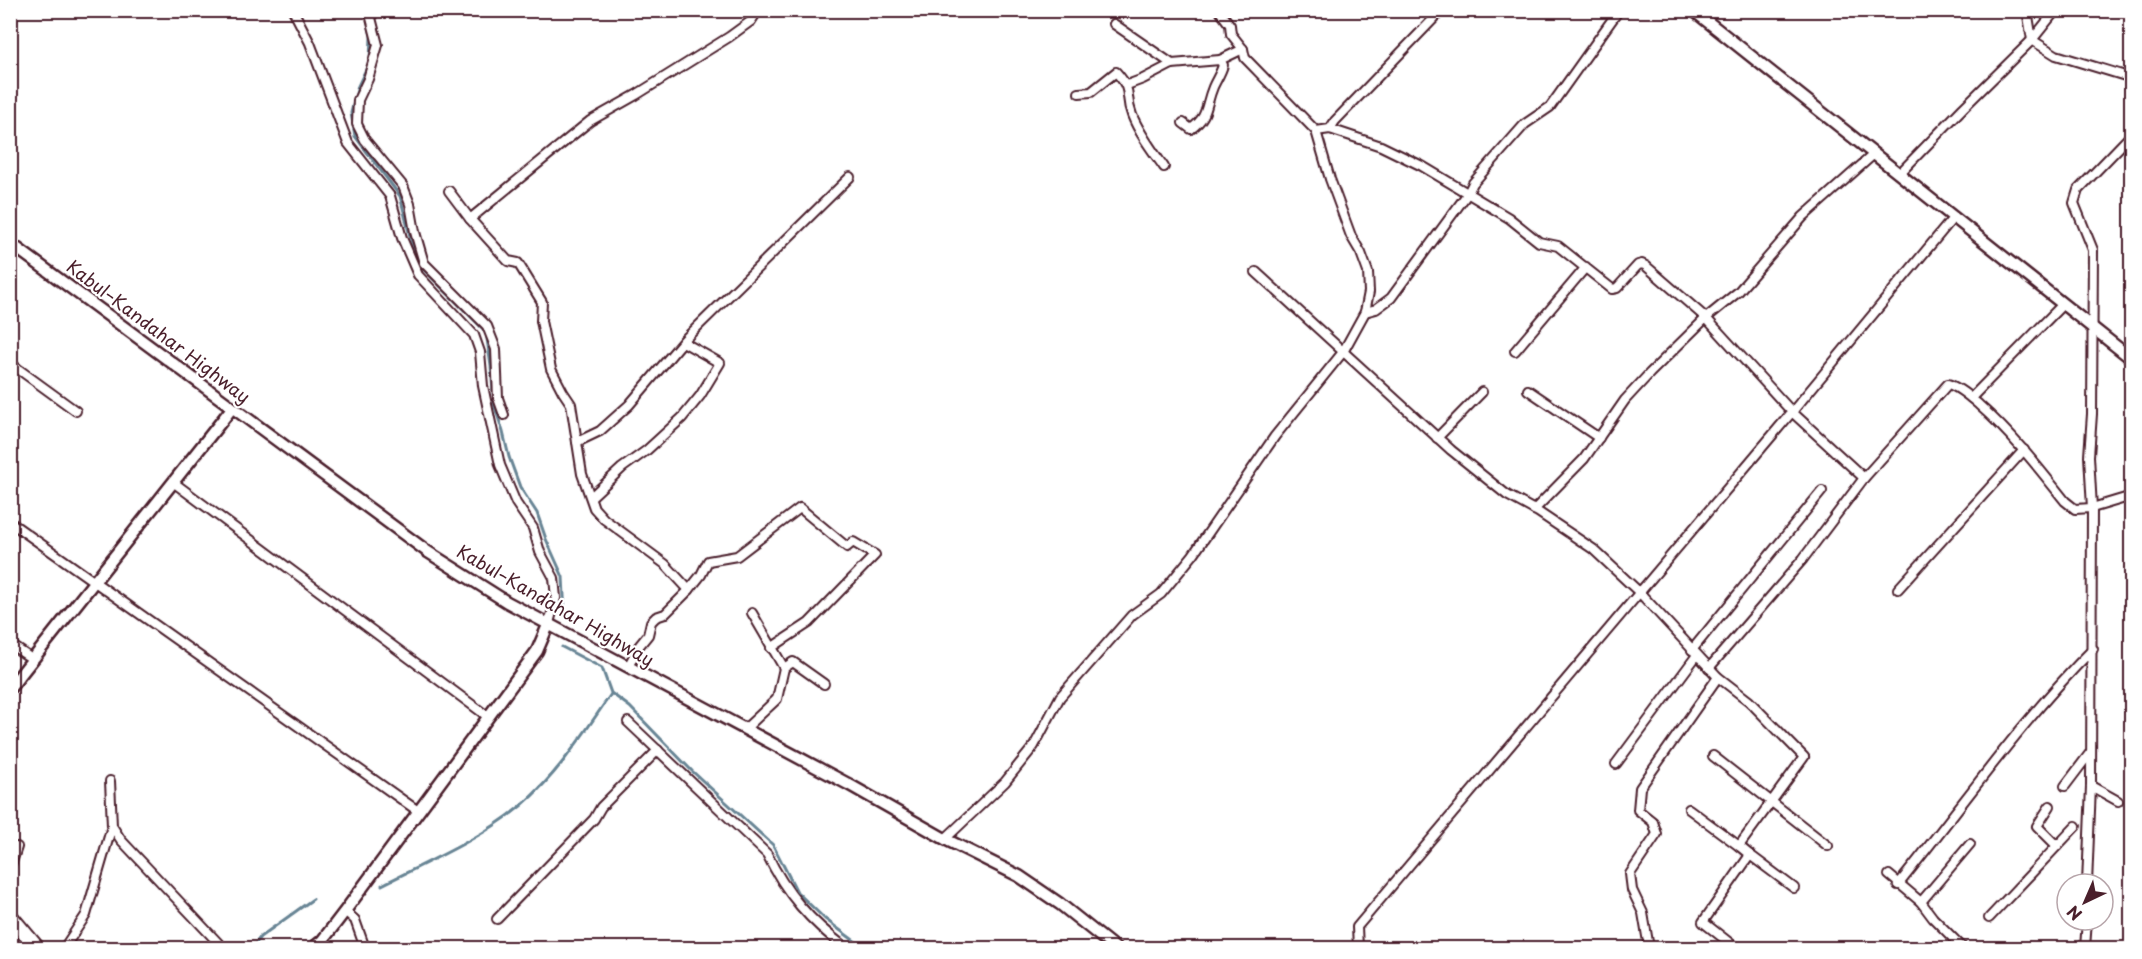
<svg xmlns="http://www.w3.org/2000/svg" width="2142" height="959" viewBox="0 0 2142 959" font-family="'Playpen Sans',sans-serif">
<rect width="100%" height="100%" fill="#fff"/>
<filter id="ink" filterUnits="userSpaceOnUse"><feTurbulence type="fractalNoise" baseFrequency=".0167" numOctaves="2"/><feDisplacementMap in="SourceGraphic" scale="12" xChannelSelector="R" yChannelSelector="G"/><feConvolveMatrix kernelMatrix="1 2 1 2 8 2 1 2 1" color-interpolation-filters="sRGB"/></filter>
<g filter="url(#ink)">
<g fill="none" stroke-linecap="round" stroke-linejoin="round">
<g stroke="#688595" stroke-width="3">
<polyline points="365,10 371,36 370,61 358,86 351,113 355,136 400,196 411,240 420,266 486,332 491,366 494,404 503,432 509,457 520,487 537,513 546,539 563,577 565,615"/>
<polyline points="562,647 602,668 611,693 630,707 692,771 773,845 797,892 825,919 864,948"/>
<path d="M382,885C429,861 481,839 522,805C558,774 584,733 611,694"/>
<polyline points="253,948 260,937 313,899"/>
</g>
<g stroke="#4a1f2b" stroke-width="12">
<g id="street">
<polyline points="293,10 310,43 348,143 390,196 402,238 418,275 474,335 480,352 483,386 500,465 516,503 533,528 540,552 554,578 556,598 549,623"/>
<polyline points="369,10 378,45 368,79 358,100 357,124 365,140 403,186 410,204 415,232 424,263 487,326 496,349 498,398 504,415"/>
<polyline points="2027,10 2032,40 2056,55 2132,78"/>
<polyline points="1114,24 1172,64"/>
<polyline points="1127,85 1143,79 1172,64 1220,60 1243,49"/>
<path d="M1079,93L1091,92L1116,72C1134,92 1124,95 1132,115C1139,133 1152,150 1164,167"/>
<path d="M1183,123L1191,129C1209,116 1205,106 1213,87C1216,80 1221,73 1223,65L1220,60"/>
<polyline points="1330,129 1335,121 1442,10"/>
<polyline points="1316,131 1330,129 1381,146 1422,166 1509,218 1539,242 1558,246 1612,289 1617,288 1638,265 1642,264 1646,266 1706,318 1792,412 1864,478"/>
<polyline points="1899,174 1963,108 2032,40 2056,10"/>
<polyline points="449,191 470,219 508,261 518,263 542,302 541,321 551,369 563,392 571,404 582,474 594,508 604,519 665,564 689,590"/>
<polyline points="470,219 590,121 636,95 729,37 751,21 758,10"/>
<polyline points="1256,272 1451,450 1507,495 1538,512 1593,549 1639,592 1718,677 1749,701 1804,757 1739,846 1750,855 1703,922 1736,948"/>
<polyline points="1365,312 1376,309 1391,298 1468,193 1473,183 1525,124 1550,107 1619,10"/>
<polyline points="1515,351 1586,267"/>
<polyline points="10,363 76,411"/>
<polyline points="1528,390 1599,438"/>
<polyline points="1971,398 2063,304"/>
<polyline points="1437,438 1482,392"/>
<polyline points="577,442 600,431 629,405 685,339 850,177"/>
<polyline points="173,482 487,716"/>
<polyline points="591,497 622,468 647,450 682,418 700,396 720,363 683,342"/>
<polyline points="1534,510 1584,459 1625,400 1650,373 1706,318 1738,292 1803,217 1874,154"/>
<polyline points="10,522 418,811"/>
<polyline points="1898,589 2024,450"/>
<polyline points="10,644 32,659"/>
<polyline points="1692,650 1822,491"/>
<polyline points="628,667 639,646 648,635 651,622 656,617 665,614 689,590 701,575 708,561 737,556 800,508 847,547 853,542 875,555 809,623 771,648"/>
<polyline points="784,668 793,662 824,684"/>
<path d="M1709,668L1803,559L1864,478L1948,384C1959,387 1971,398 1979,405C2012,434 2038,467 2065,501L2075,509L2092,508L2132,496"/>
<path d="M628,722L767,854C786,894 811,922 846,948"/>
<polyline points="745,729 777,699 784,668 752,613"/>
<polyline points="1713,756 1828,846"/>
<polyline points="1616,764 1697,655"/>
<polyline points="2065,786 2090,753"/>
<polyline points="2091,786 2118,801"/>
<polyline points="2050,806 2037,826 2057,846"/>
<polyline points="1689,809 1739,846"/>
<polyline points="112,826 121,840 223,948"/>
<polyline points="945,839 1005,782 1034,746 1060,697 1132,615 1161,594 1193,555 1275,436 1343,352 1365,312 1369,292 1368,272 1361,253 1351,236 1330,179 1316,131 1245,58 1243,49 1231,34 1230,25 1219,10"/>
<polyline points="1750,855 1794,888"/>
<polyline points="10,868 17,847"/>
<polyline points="1889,875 1921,902 1933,918 1963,948"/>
<polyline points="2087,884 2091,786 2092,508 2089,456 2092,414 2093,250 2074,203 2078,190 2132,134"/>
<path d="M1898,885C1962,806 2021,721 2093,649"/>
<polyline points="1921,902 1970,844"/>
<polyline points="345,911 355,920 365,948"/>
<polyline points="1989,918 2076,826"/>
<polyline points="497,919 594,819 601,807 658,750"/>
<polyline points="64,948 86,915 112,826 110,781"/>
<polyline points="1358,948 1357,927 1792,412 1953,218"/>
<polyline points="1649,948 1643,913 1632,890 1630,874 1657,834 1653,822 1638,810 1640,788 1718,677"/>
<polyline points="2085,948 2087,920"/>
</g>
</g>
<g stroke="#4a1f2b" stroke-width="15">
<g id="secondary">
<polyline points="1693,10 2132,359"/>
<polyline points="10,243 428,552 507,602 848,784 945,839 1019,876 1060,904 1115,948"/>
<polyline points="10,688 232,408"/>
<polyline points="313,948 322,941 345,911 537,651 549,623"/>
</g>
</g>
<g stroke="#4a1f2b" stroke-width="18">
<polyline id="highway" points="10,916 37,948"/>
</g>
<use href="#street" stroke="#fff" stroke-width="8"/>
<use href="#secondary" stroke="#fff" stroke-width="10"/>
<use href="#highway" stroke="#fff" stroke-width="14"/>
</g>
</g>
<g text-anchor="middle" stroke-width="4.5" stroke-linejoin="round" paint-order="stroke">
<g font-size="18" fill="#4a1f2b" stroke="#fff">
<text transform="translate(158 332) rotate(37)" y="6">Kabul–Kandahar Highway</text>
<text transform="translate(555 606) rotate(30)" y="6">Kabul–Kandahar Highway</text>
</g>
</g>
<rect width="2142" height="959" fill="none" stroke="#fff" stroke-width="36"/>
<rect x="18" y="18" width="2106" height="923" fill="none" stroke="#4a1f2b" stroke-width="2" filter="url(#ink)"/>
<g transform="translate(2085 902) rotate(224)"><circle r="28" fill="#ffffff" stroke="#b7a5aa" stroke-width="1.5"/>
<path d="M0-4.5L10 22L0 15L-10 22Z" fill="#4a1f2b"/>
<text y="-9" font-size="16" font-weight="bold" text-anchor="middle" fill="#4a1f2b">N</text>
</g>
</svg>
